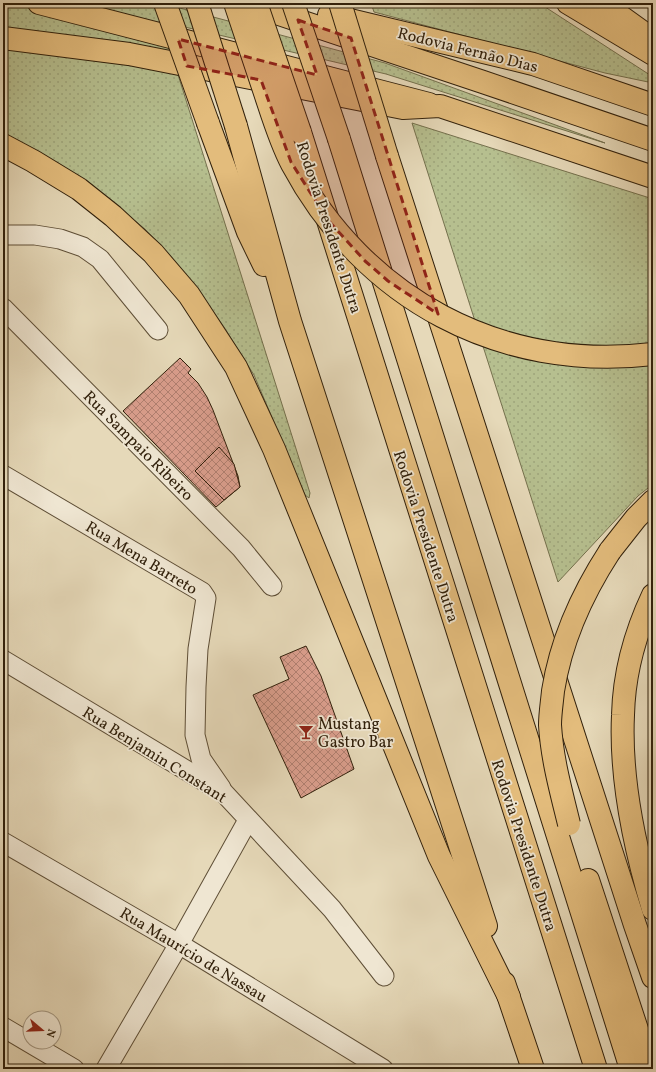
<svg xmlns="http://www.w3.org/2000/svg" width="656" height="1072" viewBox="0 0 656 1072" font-family="Vollkorn,serif">
<defs>
<pattern id="grass-dots" width="8" height="8" patternUnits="userSpaceOnUse"><rect width="8" height="8" fill="#b6bf8f"/><path d="M2 2h.1M6 6h.1" fill="none" stroke="#9da47a" stroke-width="1.8" stroke-linecap="round"/></pattern>
<pattern id="building-cross-hatch" width="8" height="8" patternUnits="userSpaceOnUse"><rect width="8" height="8" fill="#da9e8d"/><path d="M0 0l8 8M0 8l8-8" fill="none" stroke="#b18071"/></pattern>
</defs>
<rect width="100%" height="100%" fill="#e6d9b9"/>
<filter id="stains"><feTurbulence type="fractalNoise" baseFrequency=".005" numOctaves="4"/><feColorMatrix values="0 0 0 0 .2 0 0 0 0 .09 0 0 0 0 .02 0 0 0 .5 -.17"/></filter>
<radialGradient id="worn" r=".72"><stop offset=".6" stop-color="#630" stop-opacity="0"/><stop offset="1" stop-color="#630" stop-opacity=".3"/></radialGradient>
<g fill="url(#grass-dots)" stroke="#74704d">
<polygon points="3,3 161,3 385,63 605,143 386,74 159,21 179,78 310,493 309,498 305,495 254,375 224,327 198,290 170,256 145,229 92,186 19,141 3,133"/>
<polygon points="371,3 539,3 653,77 653,83 605,73 374,12"/>
<polygon points="412,123 653,199 653,484 638,496 558,582"/>
</g>
<g fill="url(#building-cross-hatch)" stroke="#31200b">
<polygon points="180,358 191,369 188,373 198,383 207,397 213,410 238,476 240,487 216,507 123,411"/>
<polygon points="219,447 234,464 240,487 224,500 195,471"/>
<polygon points="306,646 321,676 354,769 301,798 253,695 289,679 280,657"/>
</g>
<g fill="none" stroke-linecap="round" stroke-linejoin="round">
<g stroke="#5e4e36" stroke-width="21">
<g id="minor">
<polyline points="3,235 35,235 60,239 83,247 100,259 158,330"/>
<polyline points="3,308 241,548 272,586"/>
<polyline points="3,475 202,592 206,598 198,649 196,687 195,735 201,759 221,788"/>
<polyline points="3,660 224,793 332,909 384,976"/>
<polyline points="3,842 179,944 383,1069"/>
<polyline points="3,1027 74,1069"/>
<polyline points="106,1069 179,944 248,820"/>
</g>
</g>
<g stroke="#31200b" stroke-width="24">
<polyline id="trunk" points="39,3 429,104"/>
</g>
<g stroke="#31200b" stroke-width="24">
<g id="motorway">
<polyline points="246,3 483,82 653,140"/>
<polyline points="568,3 653,54"/>
<polyline points="602,3 645,34"/>
<polyline points="329,15 533,64 653,105"/>
<polyline points="3,38 129,54 403,108 440,106 653,177"/>
<polyline points="208,123 248,232 264,265"/>
<polyline points="236,126 290,321 486,926"/>
<polyline points="300,132 596,1069"/>
<polyline points="339,139 631,1069"/>
<polyline points="3,145 33,161 79,189 113,216 153,253 189,295 236,367 274,449 439,856 509,997"/>
<polyline points="387,156 635,925 653,977"/>
<polyline points="610,551 636,518 653,501"/>
<path d="M653,595C636,631 624,674 623,715C620,778 635,849 653,909"/>
<polyline points="588,880 650,1069"/>
<polyline points="504,983 533,1069"/>
</g>
</g>
<use href="#minor" stroke="#efe6d2" stroke-width="19"/>
<use href="#trunk" stroke="#e3bc7c" stroke-width="22"/>
<use href="#motorway" stroke="#e3bc7c" stroke-width="22"/>
<g stroke="#31200b" stroke-width="24" stroke-linecap="butt">
<g id="motorway-bridge">
<polyline points="165,3 208,123"/>
<polyline points="197,3 236,126"/>
<path d="M235,3C245,33 255,63 265,93C273,117 280,141 292,164C364,299 500,372 653,354"/>
<polyline points="256,3 300,132"/>
<polyline points="293,3 339,139"/>
<polyline points="340,3 387,156"/>
<path d="M569,824C561,791 552,759 550,725C550,714 552,702 553,691C561,640 582,594 610,551"/>
</g>
</g>
<use href="#motorway-bridge" stroke="#e3bc7c" stroke-width="22"/>
</g>
<path fill="#8f2418" fill-opacity="0.2" stroke="#8f2418" stroke-width="3" stroke-dasharray="8 5" stroke-linejoin="round" d="M298,20L351,38L438,314L388,281L365,261L327,219L291,162L261,80L187,66L178,39L317,75Z"/>
<defs>
<g id="bar-bare" transform="scale(1.2)"><path d="M-6-5H6L.8 .8V4.5H3.5V6h-7V4.5H-.8V.8Z" fill="#8f2418" stroke="#efe6d2" stroke-width="2.5" paint-order="stroke"/></g>
</defs>
<g fill-rule="evenodd">
<use href="#bar-bare" x="306" y="732"/>
</g>
<g text-anchor="middle" stroke-width="3.5" stroke-linejoin="round" paint-order="stroke">
<g font-size="16" fill="#31200b" stroke="#efe6d2">
<text transform="translate(468 49) rotate(14)" y="6">Rodovia Fernão Dias</text>
<text transform="translate(330 227) rotate(72)" y="6">Rodovia Presidente Dutra</text>
<text transform="translate(139 445) rotate(45)" y="6">Rua Sampaio Ribeiro</text>
<text transform="translate(427 536) rotate(72)" y="6">Rodovia Presidente Dutra</text>
<text transform="translate(142 557) rotate(31)" y="6">Rua Mena Barreto</text>
<text transform="translate(155 754) rotate(32)" y="6">Rua Benjamin Constant</text>
<text transform="translate(525 845) rotate(72)" y="6">Rodovia Presidente Dutra</text>
<text transform="translate(194 954) rotate(31)" y="6">Rua Maurício de Nassau</text>
</g>
<g font-size="16" fill="#31200b" stroke="#efe6d2" text-anchor="start">
<text x="318" y="729">Mustang<tspan x="318" dy="18">Gastro Bar</tspan></text>
</g>
</g>
<rect width="656" height="1072" fill="none" stroke="#e6d9b9" stroke-width="16"/>
<rect x="4" y="4" width="648" height="1064" fill="none" stroke="#31200b" stroke-width="2"/>
<rect x="8" y="8" width="640" height="1056" fill="none" stroke="#31200b"/>
<g transform="translate(42 1030) rotate(109)"><circle r="19" fill="#efe6d2" stroke="#a39782"/>
<path d="M0-3L7 15L0 10L-7 15Z" fill="#8f2418"/>
<text y="-6" font-size="11" font-weight="bold" text-anchor="middle" fill="#31200b">N</text>
</g>
<rect width="100%" height="100%" filter="url(#stains)"/>
<rect width="100%" height="100%" fill="url(#worn)"/>
</svg>
